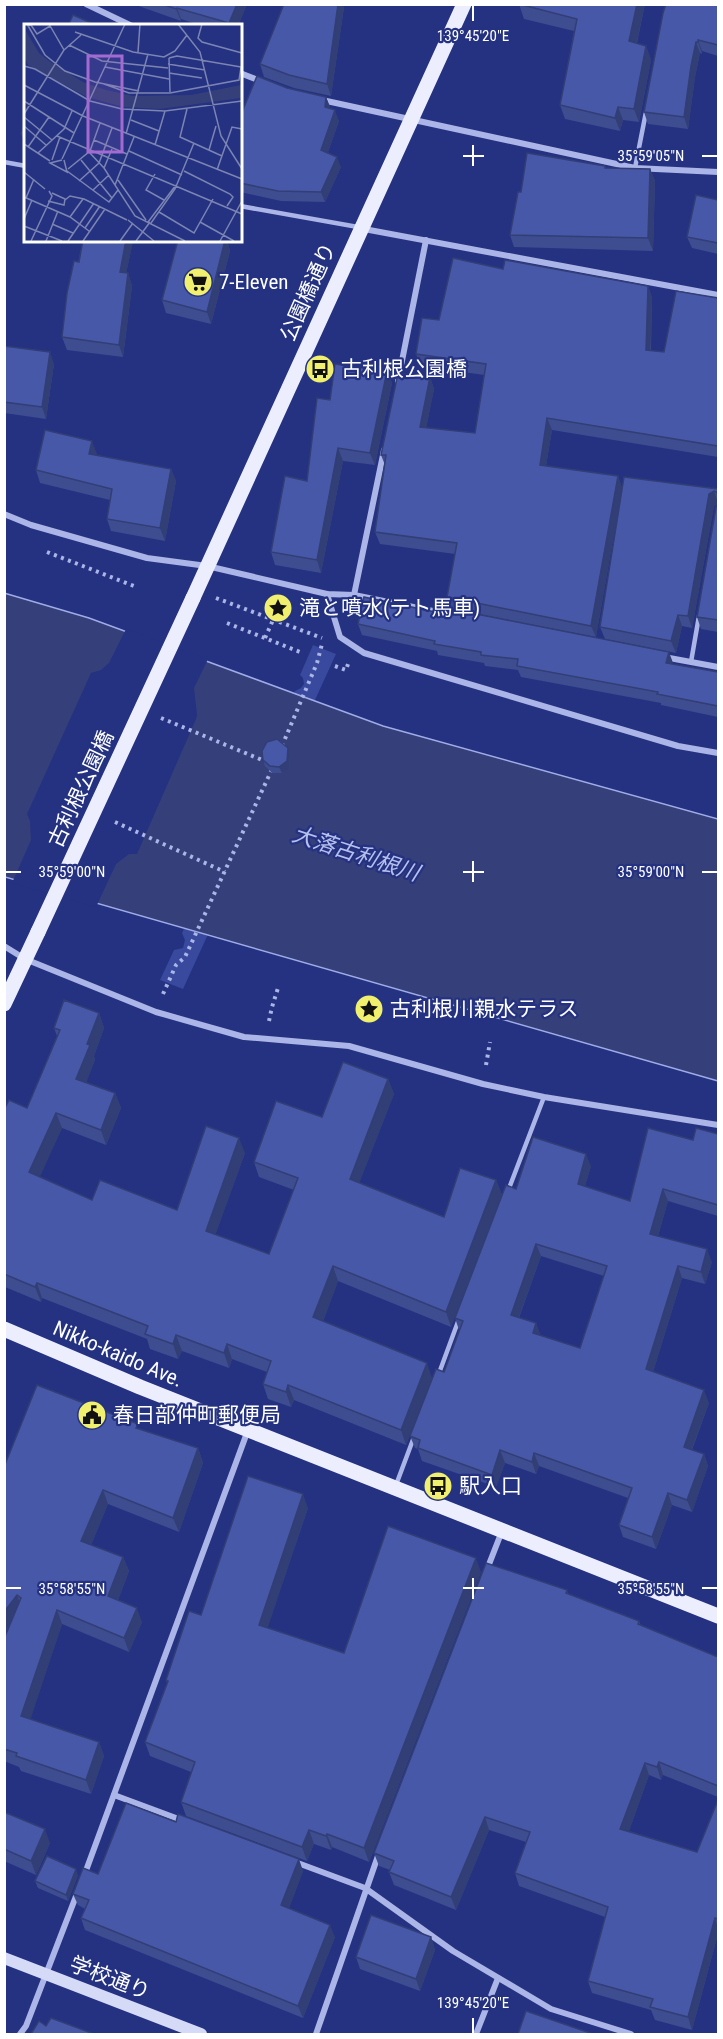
<svg xmlns="http://www.w3.org/2000/svg" width="723" height="2039" viewBox="0 0 723 2039" font-family="'Roboto Condensed','Noto Sans JP',sans-serif">
<rect width="100%" height="100%" fill="#243281"/>
<polygon fill="#38499e" points="313,645 336,654 183,989 160,980 174,950 183,948 185,940 182,933 295,691 301,688 304,684 303,678 300,675"/>
<polygon fill="#353f7a" stroke="#9face8" stroke-width="1.5" points="4,593 89,618 383,726 718,819 718,1081 5,877"/>
<polygon fill="#243281" points="126,629 208,659 194,688 197,715 196,719 137,854 129,854 116,864 96,907 12,883 31,840 30,821 27,814 91,673 101,670 109,663"/>
<g fill="none" stroke-linecap="round" stroke-linejoin="round">
<g stroke="#abb5e7" stroke-width="4" stroke-dasharray="3 4.5" stroke-linecap="butt">
<polyline points="47,552 134,586"/>
<polyline points="216,598 322,638"/>
<polyline points="227,623 300,652"/>
<polyline points="265,638 273,620"/>
<polyline points="335,666 346,670 348,664"/>
<polyline points="161,718 267,762"/>
<polyline points="282,746 317,663 322,644"/>
<polyline points="115,822 225,872"/>
<polyline points="163,994 176,965 185,957 273,767"/>
<polyline points="269,1021 272,1007 278,988"/>
<polyline points="486,1065 490,1042"/>
</g>
<g stroke="#abb5e7" stroke-width="4.5">
<polyline points="4,162 26,166"/>
<polyline points="635,168 646,112"/>
<polyline points="240,206 358,227"/>
<polyline points="691,662 699,616"/>
<polyline points="508,1191 544,1097"/>
<polyline points="438,1376 459,1319"/>
<polyline points="396,1485 414,1437"/>
</g>
<g stroke="#abb5e7" stroke-width="6">
<polyline points="86,4 132,26"/>
<polyline points="240,73 263,82"/>
<polyline points="322,100 635,168 718,172"/>
<polyline points="364,229 718,295"/>
<polyline points="398,381 426,240"/>
<polyline points="4,514 31,525 147,558 207,566 327,594 354,595 448,614"/>
<polyline points="327,594 340,637 364,653 678,746 718,753"/>
<polyline points="354,595 384,450"/>
<polyline points="664,657 718,667"/>
<polyline points="4,946 25,959 156,1012 244,1037 349,1046 483,1084 544,1097 718,1125"/>
<polyline points="486,1572 502,1531"/>
<polyline points="114,1795 184,1821"/>
<polyline points="295,1862 365,1888 453,1951 551,2009 631,2034"/>
<polyline points="84,1876 248,1430"/>
<polyline points="20,2034 26,2026 78,1891"/>
<polyline points="316,2034 379,1853"/>
<polyline points="476,2034 498,1978"/>
</g>
<polyline stroke="#d5daf6" stroke-width="12" points="4,1958 201,2034"/>
<g stroke="#eceefd" stroke-width="15">
<polyline points="193,598 464,4"/>
<polyline points="4,1004 38,932"/>
<polyline points="4,1329 140,1387 718,1616"/>
</g>
<polyline stroke="#eceefd" stroke-width="15" points="38,932 193,598"/>
</g>
<g fill="#3e4c90" fill-rule="evenodd">
<polygon points="133,4 247,4 238,26 202,26 181,19 181,21"/>
<polygon points="519,4 645,4 637,43 646,46 651,60 639,122 623,120 620,131 565,119 560,105 574,31 524,19"/>
<polygon points="718,4 718,56 702,51 702,54 700,53 695,77 688,129 648,124 644,112"/>
<polygon points="344,7 331,96 294,88 264,77 260,64"/>
<polygon points="287,88 326,97 330,107 330,109 339,121 328,152 341,167 325,202 281,201 240,192 240,117"/>
<polygon points="26,119 26,144 21,134"/>
<polygon points="605,166 606,168 650,169 655,181 653,251 514,247 510,235 521,192"/>
<polygon points="718,200 718,254 692,248 687,237"/>
<polygon points="83,240 132,240 133,241 126,273 128,273 132,286 123,357 67,350 62,337"/>
<polygon points="178,240 227,240 230,251 211,324 166,313 162,300"/>
<polygon points="503,269 648,286 652,298 651,351 664,352 718,298 718,457 552,430 546,466 618,476 622,488 596,637 452,609 447,597 455,554 380,544 375,532 385,465 381,455 430,377 434,389 426,428 475,433 484,375 421,366 416,354 439,320"/>
<polygon points="4,346 54,364 46,419 4,413"/>
<polygon points="387,371 392,383 375,465 343,461 321,573 275,565 271,552 307,481 330,400"/>
<polygon points="97,454 96,455 171,469 176,481 165,541 111,531 107,519 110,500 40,483 36,470"/>
<polygon points="624,477 718,489 718,632 701,629 697,617 717,504 714,506 692,628 682,626 676,653 605,639 600,627"/>
<polygon points="358,624 673,664 718,672 718,717 661,705 661,703 521,677 518,670 485,666 484,663 438,655 437,651 362,635"/>
<polygon points="290,755 289,768 282,773 272,773 265,766 263,760"/>
<polygon points="99,1013 104,1028 94,1056 95,1060 86,1082 115,1093 121,1108 106,1145 62,1128 39,1177 92,1200 177,1210 245,1153 215,1235 269,1254 294,1190 259,1177 254,1162 322,1117 388,1079 394,1094 359,1183 444,1217 496,1180 502,1195 451,1327 338,1281 323,1321 432,1378 406,1445 294,1400 291,1407 268,1399 263,1384 267,1372 232,1359 229,1368 182,1351 178,1359 150,1349 147,1339 42,1298 41,1302 5,1287 4,1285 4,1110 27,1108 57,1036 54,1028"/>
<path d="M718,1134V1216L668,1201L658,1236L712,1262L705,1284L682,1278L653,1372L709,1403L692,1450L704,1454L708,1466L692,1512L672,1505L656,1549L623,1537L619,1525L628,1498L539,1466L536,1474L505,1463L496,1487L422,1461L418,1449L415,1448L410,1436L444,1372L459,1330L455,1318L516,1189L591,1166L585,1186L630,1201L693,1140ZM541,1256L604,1276L580,1348L540,1335L536,1323L519,1318Z"/>
<polygon points="140,1429 198,1448 203,1463 179,1532 108,1504 91,1545 123,1557 129,1571 118,1600 142,1622 129,1652 62,1624 30,1719 99,1742 104,1756 91,1794 21,1771 19,1767 4,1761 4,1639 10,1626 4,1633 4,1467"/>
<polygon points="308,1508 267,1628 344,1653 481,1572 369,1862 332,1847 331,1850 314,1844 307,1861 186,1816 181,1802 191,1772 150,1756 145,1742 167,1683 166,1680 201,1615"/>
<polygon points="567,1590 568,1594 639,1621 641,1626 718,1657 718,1797 663,1775 661,1780 649,1775 629,1831 697,1852 718,1800 718,1934 692,2030 655,2020 651,2010 592,1993 588,1981 605,1917 519,1886 515,1873 526,1842 489,1830 456,1910 394,1885 389,1872 390,1870 379,1866 374,1853"/>
<polygon points="4,1812 50,1843 36,1875 4,1861"/>
<polygon points="303,1871 289,1908 335,1937 303,2018 85,1930 81,1918 85,1909 78,1905 73,1894 98,1874"/>
<polygon points="78,1875 68,1901 38,1888 35,1881"/>
<polygon points="431,1937 435,1950 420,1991 360,1969 356,1957"/>
</g>
<g fill="#323e76">
<polygon points="237,4 247,4 238,26 230,26 229,23"/>
<polygon points="338,4 343,4 344,7 331,96 327,84"/>
<polygon points="637,4 645,4 634,55 629,41"/>
<polygon points="177,8 181,19 181,21 176,9"/>
<polygon points="698,40 702,51 702,54 698,42"/>
<polygon points="696,42 700,53 695,77 688,129 684,117 691,66"/>
<polygon points="646,46 651,60 639,122 634,109"/>
<polygon points="326,97 330,107 328,117 325,107"/>
<polygon points="618,107 623,120 620,131 615,118"/>
<polygon points="335,110 339,121 325,160 321,150"/>
<polygon points="337,157 341,167 325,202 321,192"/>
<polygon points="650,169 655,181 653,251 648,238"/>
<polygon points="126,240 132,240 133,241 124,284 120,272"/>
<polygon points="225,240 227,240 230,251 211,324 207,312"/>
<polygon points="128,273 132,286 123,357 119,345"/>
<polygon points="648,286 652,298 650,362 646,350"/>
<polygon points="50,352 54,364 46,419 42,407"/>
<polygon points="387,371 392,383 375,465 370,453"/>
<polygon points="430,377 434,389 424,439 420,427"/>
<polygon points="547,418 552,430 544,477 540,465"/>
<polygon points="92,441 97,454 94,466 89,454"/>
<polygon points="338,448 343,461 321,573 317,560"/>
<polygon points="171,469 176,481 165,541 160,528"/>
<polygon points="618,476 622,488 596,637 591,626"/>
<polygon points="714,491 718,503 714,506 692,628 688,616 709,494"/>
<polygon points="678,615 682,626 676,653 671,641"/>
<polygon points="669,652 673,663 671,674 666,663"/>
<polygon points="288,748 290,755 289,768 282,773 279,767"/>
<polygon points="99,1013 104,1028 94,1056 95,1060 82,1094 76,1079 87,1044"/>
<polygon points="388,1079 394,1094 355,1194 350,1179"/>
<polygon points="115,1093 121,1108 106,1145 101,1130"/>
<polygon points="56,1113 62,1128 35,1188 29,1172"/>
<polygon points="239,1138 245,1153 211,1247 206,1231"/>
<polygon points="586,1154 591,1166 582,1196 578,1184"/>
<polygon points="496,1180 502,1195 451,1327 446,1312"/>
<polygon points="663,1189 668,1201 655,1246 650,1234"/>
<polygon points="536,1244 541,1256 515,1328 511,1315"/>
<polygon points="707,1249 712,1262 705,1284 701,1272"/>
<polygon points="333,1266 338,1281 319,1333 313,1317"/>
<polygon points="678,1266 682,1278 650,1382 646,1369"/>
<polygon points="37,1283 42,1298 41,1302 35,1287"/>
<polygon points="536,1323 541,1336 533,1333"/>
<polygon points="176,1335 182,1351 178,1359 173,1344"/>
<polygon points="227,1344 232,1359 229,1368 224,1353"/>
<polygon points="427,1363 432,1378 406,1445 401,1430"/>
<polygon points="288,1385 294,1400 291,1407 286,1392"/>
<polygon points="704,1390 709,1403 688,1459 684,1447"/>
<polygon points="198,1448 203,1463 179,1532 173,1518"/>
<polygon points="500,1450 505,1463 496,1487 492,1475"/>
<polygon points="534,1453 539,1466 536,1474 532,1462"/>
<polygon points="704,1454 708,1466 692,1512 687,1500"/>
<polygon points="103,1490 108,1504 87,1555 81,1541"/>
<polygon points="668,1493 672,1505 656,1549 652,1537"/>
<polygon points="303,1494 308,1508 264,1639 259,1625"/>
<polygon points="123,1557 129,1571 114,1610 108,1596"/>
<polygon points="476,1558 481,1572 369,1862 364,1848"/>
<polygon points="17,1595 22,1609 4,1633 4,1612"/>
<polygon points="137,1608 142,1622 129,1652 124,1638"/>
<polygon points="57,1610 62,1624 27,1730 21,1716"/>
<polygon points="99,1742 104,1756 91,1794 86,1780"/>
<polygon points="659,1762 663,1775 661,1780 657,1767"/>
<polygon points="645,1763 649,1775 625,1842 620,1829"/>
<polygon points="485,1817 489,1830 456,1910 451,1897"/>
<polygon points="45,1829 50,1843 36,1875 31,1861"/>
<polygon points="309,1830 314,1844 307,1861 302,1847"/>
<polygon points="327,1834 332,1847 331,1850 326,1836"/>
<polygon points="299,1859 303,1871 286,1916 281,1905"/>
<polygon points="76,1869 78,1875 68,1901 66,1895"/>
<polygon points="715,1918 718,1928 718,1934 692,2030 688,2017"/>
<polygon points="330,1925 335,1937 303,2018 298,2006"/>
<polygon points="431,1937 435,1950 420,1991 416,1979"/>
</g>
<g fill="#4858a8" stroke="#323e76" stroke-width="1.5" fill-rule="evenodd">
<polygon points="162,4 237,4 229,23 177,8 176,9"/>
<polygon points="284,4 338,4 327,84 289,75 260,64"/>
<polygon points="519,4 637,4 629,41 646,46 634,109 618,107 615,118 560,105 577,19"/>
<polygon points="666,4 718,4 718,45 698,40 698,42 696,42 691,66 684,117 644,112 663,13"/>
<polygon points="73,15 98,26 68,26"/>
<polygon points="257,76 287,88 326,97 325,107 335,110 321,150 337,157 321,192 278,191 240,183 240,117"/>
<polygon points="26,119 26,135 21,134"/>
<polygon points="527,153 605,166 605,168 650,169 648,238 510,235 518,192 521,192"/>
<polygon points="696,195 718,200 718,243 687,237"/>
<polygon points="83,240 126,240 120,272 128,273 119,345 62,337 67,293 74,261 79,262"/>
<polygon points="178,240 225,240 207,312 162,300"/>
<polygon points="453,258 503,269 505,260 648,286 646,350 664,352 676,291 718,298 718,446 547,418 540,465 618,476 591,626 447,597 457,543 375,532 386,455 381,455 398,373 430,377 420,427 475,433 486,364 416,354 422,318 439,320"/>
<polygon points="4,346 50,352 42,407 4,402"/>
<polygon points="335,364 387,371 370,453 338,448 317,560 271,552 285,476 307,481 317,398 330,400"/>
<polygon points="45,430 92,441 89,454 171,469 160,528 107,519 112,489 36,470"/>
<polygon points="624,477 718,489 718,620 697,617 718,496 717,492 714,491 709,494 688,616 678,615 671,641 600,627"/>
<polygon points="364,597 440,613 440,611 445,611 446,608 669,652 666,663 718,672 718,706 657,694 658,692 517,666 518,659 481,655 481,652 434,644 435,641 358,624"/>
<polygon points="277,739 288,748 287,761 279,767 270,766 263,760 262,751 267,742"/>
<polygon points="64,1000 99,1013 87,1044 90,1045 76,1079 115,1093 101,1130 56,1113 29,1172 92,1200 100,1180 177,1210 206,1126 239,1138 206,1231 269,1254 298,1178 254,1162 276,1101 322,1117 343,1062 388,1079 350,1179 444,1217 460,1168 496,1180 446,1312 333,1266 313,1317 427,1363 401,1430 288,1385 286,1392 263,1384 271,1361 227,1344 224,1353 176,1335 173,1344 145,1334 148,1326 37,1283 35,1287 4,1274 4,1110 9,1100 27,1108 60,1030 54,1028"/>
<path d="M648,1128L693,1140L696,1128L718,1134V1205L663,1189L650,1234L707,1249L701,1272L678,1266L646,1369L704,1390L684,1447L704,1454L687,1500L668,1493L652,1537L619,1525L632,1488L534,1453L532,1462L500,1450L492,1475L418,1448L420,1440L410,1436L436,1369L444,1372L463,1321L455,1318L506,1185L516,1189L533,1137L586,1154L578,1184L630,1201ZM536,1244L607,1266L580,1348L533,1333L536,1323L511,1315Z"/>
<polygon points="37,1385 138,1424 136,1428 198,1448 173,1518 103,1490 81,1541 123,1557 108,1596 137,1608 124,1638 57,1610 21,1716 99,1742 86,1780 16,1756 17,1753 4,1749 4,1639 21,1598 17,1595 4,1612 4,1467"/>
<polygon points="248,1476 303,1494 259,1625 344,1653 388,1526 476,1558 364,1848 327,1834 326,1836 309,1830 302,1847 181,1802 195,1762 145,1742 168,1681 166,1680 189,1611 201,1615"/>
<polygon points="486,1563 567,1590 566,1593 639,1621 638,1624 718,1657 718,1786 659,1762 657,1767 645,1763 620,1829 697,1852 718,1800 718,1919 715,1918 688,2017 650,2007 653,1999 588,1981 608,1907 515,1873 530,1832 485,1817 451,1897 389,1872 394,1861 374,1853"/>
<polygon points="126,1803 176,1822 178,1814 299,1859 281,1905 330,1925 298,2006 81,1918 89,1900 73,1894 83,1868 98,1874"/>
<polygon points="4,1812 45,1829 31,1861 4,1849"/>
<polygon points="47,1856 76,1869 66,1895 35,1881"/>
<polygon points="371,1915 431,1937 416,1979 356,1957"/>
<polygon points="526,2011 593,2034 518,2034"/>
<polygon points="51,2018 94,2034 31,2034 39,2021 46,2026"/>
</g>
<path fill="none" stroke="#fff" stroke-width="2" d="M473,6V21M473,145V166M463,156H484M702,156H717M473,861V882M6,872H21M463,872H484M702,872H717M473,1578V1599M6,1588H21M463,1588H484M702,1588H717M473,2018V2033"/>
<defs>
<g id="supermarket-disc" transform="scale(1.5)"><circle r="9.5" fill="#f1f06e" stroke="#243281"/><path d="M-6-5.5h2.5l.6 2H6L4.5 2H-2.5L-4.4-4H-6ZM-1.5 3.2a1.3 1.3 0 1 0 .1 0ZM3 3.2a1.3 1.3 0 1 0 .1 0Z" fill="#111"/></g>
<g id="bus-disc" transform="scale(1.5)"><circle r="9.5" fill="#f1f06e" stroke="#243281"/><path d="M-5-6H5V4H4V6H2V4H-2V6H-4V4H-5ZM-3.5-4V0h7V-4ZM-3.5 1.2v1.5H-2V1.2ZM2 1.2v1.5H3.5V1.2Z" fill="#111"/></g>
<g id="sight-disc" transform="scale(1.5)"><circle r="9.5" fill="#f1f06e" stroke="#243281"/><path d="M0-6L1.8-2.2L6-1.7L2.9 1.2L3.7 5.4L0 3.3L-3.7 5.4L-2.9 1.2L-6-1.7L-1.8-2.2Z" fill="#111"/></g>
<g id="civic-disc" transform="scale(1.5)"><circle r="9.5" fill="#f1f06e" stroke="#243281"/><path d="M-.6-6.5H3V-4.5H.6V-3L4-1V1h2V6H-6V1h2V-1L-.6-3ZM-1.2 2.5V6h2.4V2.5Z" fill="#111"/></g>
</defs>
<g fill-rule="evenodd">
<use href="#supermarket-disc" x="198" y="282"/>
<use href="#bus-disc" x="320" y="369"/>
<use href="#sight-disc" x="278" y="608"/>
<use href="#sight-disc" x="369" y="1009"/>
<use href="#civic-disc" x="92" y="1415"/>
<use href="#bus-disc" x="438" y="1486"/>
</g>
<g text-anchor="middle" stroke-width="4.5" stroke-linejoin="round" paint-order="stroke">
<g font-size="21" fill="#fff" stroke="#243281" text-anchor="start">
<text x="219" y="289">7-Eleven</text>
<text x="341" y="376">古利根公園橋</text>
<text x="299" y="615">滝と噴水(テト馬車)</text>
<text x="390" y="1016">古利根川親水テラス</text>
<text x="113" y="1422">春日部仲町郵便局</text>
<text x="459" y="1493">駅入口</text>
</g>
<g font-size="21" fill="#fff" stroke="#243281">
<text transform="translate(308 292) rotate(-66)" y="7">公園橋通り</text>
<text transform="translate(81 789) rotate(-65)" y="7">古利根公園橋</text>
<text transform="translate(118 1354) rotate(23)" y="7">Nikko-kaido Ave.</text>
<text transform="translate(110 1978) rotate(21)" y="7">学校通り</text>
</g>
<g font-size="22" font-style="italic" fill="#b6c0ee" stroke="#243281">
<text transform="translate(356 853) rotate(18)" y="8">大落古利根川</text>
</g>
</g>
<g transform="translate(24 24)">
<rect width="218" height="218" fill="#243281"/>
<path d="M0,4L15,29L25,37L59,58L82,66L109,72L167,71L217,61V74L136,85L99,83L63,73L4,41L0,33Z" fill="#353f7a"/>
<path fill="none" stroke="#7c84b3" stroke-width="1.5" d="M3,0L21,31L41,47L71,58L115,67M154,0L176,28L197,112L218,145M178,0L174,14L178,18L218,29M4,2L7,1L13,10L26,2M51,8L109,28L140,33L151,27L163,11M45,21L78,37L144,44M40,26L57,11M114,28L116,0M145,34L153,32L217,43M145,34L146,68M144,40L181,46M0,42L11,45L66,77L98,85L141,87L218,77M81,43L145,55M145,49L178,54M80,60L105,69H146L215,56L217,43M0,61L59,92L218,155M0,77L50,109M163,85L156,113L198,132M0,90L40,26L25,0M0,93L28,116M107,96L135,107M0,102L22,121M102,110L124,30M33,112L218,190M70,116L103,130M0,120L26,137M131,121L141,87M4,123L25,93M185,126L192,102M105,127L158,151M65,128L80,144L111,192L161,217M14,129L40,105L48,87M38,135L101,0M28,136L36,113M38,136L26,139L43,148L40,136M57,136L88,174M80,144L88,125M44,145L66,127L76,99M193,146L208,103L218,105M43,147L85,178L94,166M160,147L206,170L209,173L203,182M0,148L21,165M131,150L122,166L140,176M94,156L122,196M55,157L75,139L88,104M91,161L110,113M69,166L85,151M0,173L46,193L65,207M2,174L10,155M41,176L46,172L60,175L103,196M24,177L40,181L41,175L28,169M135,188L170,209L189,175M46,193L59,175M0,195L8,176M104,196L130,217M124,198L152,161M176,198L210,217M127,199L151,165L170,119M28,200L49,209M0,202L38,217M61,204L76,182M7,217L28,172L25,167M22,217L34,187M44,217L70,179M59,217L81,185M96,217L109,199M112,217L126,198M196,217L218,177"/>
<path fill="#a36bd2" fill-opacity="0.15" stroke="#a36bd2" stroke-width="3" d="M64,32H98V128H64Z"/>
<rect width="218" height="218" fill="none" stroke="#fff" stroke-width="3"/>
</g>
<g font-size="15" text-anchor="middle" fill="#fff" stroke="#243281" stroke-width="4.5" stroke-linejoin="round" paint-order="stroke">
<text x="473" y="41">139°45'20"E</text>
<text x="651" y="161">35°59'05"N</text>
<text x="72" y="877">35°59'00"N</text>
<text x="651" y="877">35°59'00"N</text>
<text x="72" y="1594">35°58'55"N</text>
<text x="651" y="1594">35°58'55"N</text>
<text x="473" y="2008">139°45'20"E</text>
</g>
<rect width="723" height="2039" fill="none" stroke="#ffffff" stroke-width="12"/>
</svg>
